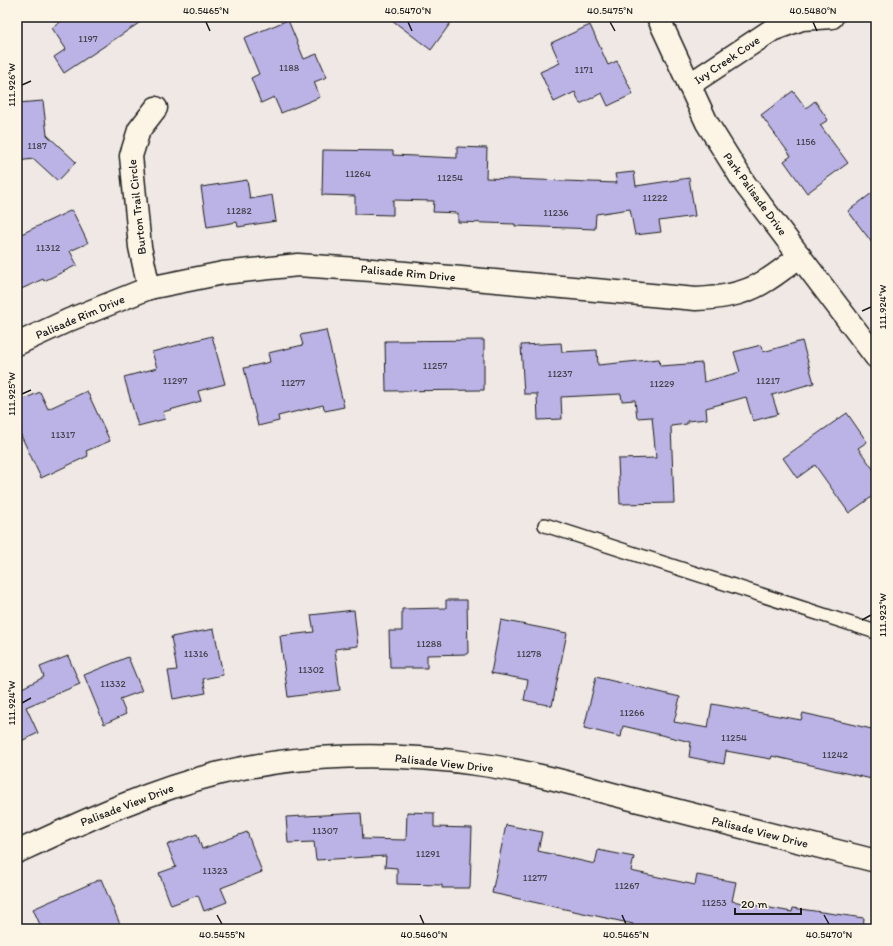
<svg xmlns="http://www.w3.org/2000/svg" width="893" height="946" viewBox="0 0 893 946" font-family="Itim,sans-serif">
<rect width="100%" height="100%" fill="#efe8e5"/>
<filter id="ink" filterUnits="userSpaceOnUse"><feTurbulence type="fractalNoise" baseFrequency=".025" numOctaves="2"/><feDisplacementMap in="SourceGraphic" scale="8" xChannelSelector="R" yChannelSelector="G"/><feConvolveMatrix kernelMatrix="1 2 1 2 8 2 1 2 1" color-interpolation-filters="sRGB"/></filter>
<g filter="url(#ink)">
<g fill="#bbb3e5" stroke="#1c1c1c">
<polygon points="67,17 148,17 64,73 54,57 66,49 52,28"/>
<polygon points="388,17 455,17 431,50"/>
<polygon points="288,20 304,59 317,54 327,77 314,82 320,97 281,113 274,97 261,103 251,78 259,74 244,38"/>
<polygon points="590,25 608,65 617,61 633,94 608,106 602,93 580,104 575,92 554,102 540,72 560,63 551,43"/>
<polygon points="793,91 806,108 815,101 828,120 820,125 848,163 807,193 784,161 791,156 761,115"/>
<polygon points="43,101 47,135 76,162 58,181 34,159 17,161 17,103"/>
<polygon points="457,147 487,148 486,178 617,183 615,174 634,172 636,186 689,178 695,216 659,221 661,232 635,235 630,209 596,214 595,229 515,226 515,224 458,222 458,213 433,212 434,201 393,200 393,215 355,214 355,196 322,195 323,150 393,151 393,155 457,158"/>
<polygon points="247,180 250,199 272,195 276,221 238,227 237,222 207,227 201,187"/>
<polygon points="876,190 876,248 848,211"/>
<polygon points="72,210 88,243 70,251 77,265 44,281 43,279 17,291 17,236"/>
<polygon points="326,330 344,407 325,411 323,405 278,416 279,421 258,426 244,368 270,362 268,353 303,345 300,335"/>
<polygon points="212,336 225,384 198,391 201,401 163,412 165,419 138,426 124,377 157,368 152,352"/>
<polygon points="484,340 484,390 386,391 385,341"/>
<polygon points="802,341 814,383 772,395 778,414 753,421 746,397 706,408 707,419 687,421 687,424 671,426 674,503 620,504 618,459 656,458 652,417 637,418 635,400 622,401 621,394 561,397 562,419 538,420 537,394 524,394 521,345 561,343 562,352 597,350 598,365 659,359 660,366 702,363 704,382 740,372 734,352 761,345 763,352"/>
<polygon points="87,391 110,441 86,451 88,456 41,478 17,427 17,402 40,392 48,409"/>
<polygon points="847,413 867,442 858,448 876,473 876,494 849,513 815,465 797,478 783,458"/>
<polygon points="446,600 467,600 468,654 427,655 427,668 390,668 389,631 402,631 402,609 446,608"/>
<polygon points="354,610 358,646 335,649 340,690 288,697 280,636 314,632 311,615"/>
<polygon points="501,620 567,633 552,706 524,700 528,680 491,673"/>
<polygon points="214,629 223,675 203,679 206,693 173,699 168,671 177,670 171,637"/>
<polygon points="68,656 80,684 26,707 38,733 17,743 17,688 18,690 44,677 40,667"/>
<polygon points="128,657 142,691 120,699 126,714 104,724 84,675"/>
<polygon points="596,677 680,697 674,722 708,728 712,704 801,720 803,713 876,730 876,780 772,756 771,759 726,751 724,764 689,757 691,742 623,726 621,737 584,728"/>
<polygon points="407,812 434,813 434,827 472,828 470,888 442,888 442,885 397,884 397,868 385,867 386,856 316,860 314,842 288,843 286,817 361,813 363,839 406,840"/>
<polygon points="506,825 542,832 538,851 595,864 598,850 634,857 631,871 695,885 697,875 736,882 732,901 792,912 793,908 864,918 863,929 632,929 633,924 492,893"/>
<polygon points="247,832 262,872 221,888 227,902 204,911 198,895 171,905 159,873 176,867 167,845 197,834 202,849"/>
<polygon points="101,879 122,929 42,929 33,909"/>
</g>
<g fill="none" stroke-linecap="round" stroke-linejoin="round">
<g stroke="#1c1c1c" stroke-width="16">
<polyline id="service" points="545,525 876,632"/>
</g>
<g stroke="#1c1c1c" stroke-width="25">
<g id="minor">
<polyline points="658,17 707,123 745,184 876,357"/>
<polyline points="689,85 772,30 802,19 832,17"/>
<polyline points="149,288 140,247 131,156 139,130 156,108"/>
<path d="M17,344L69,320L149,288L223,273L298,265L372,270L696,299C719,298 742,295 762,283C775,276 788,265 800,256"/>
<path d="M17,852C84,821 148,791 220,773C301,753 395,752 477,764C536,772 594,790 651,804C726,823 801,842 876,861"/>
</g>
</g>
<use href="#service" stroke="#fcf5e5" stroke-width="13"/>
<use href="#minor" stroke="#fcf5e5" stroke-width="22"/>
</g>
</g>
<path fill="none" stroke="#1c1c1c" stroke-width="1.5" d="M206,22L210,31M408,22L412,31M610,22L615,31M813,22L817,31M22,85L31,81M862,311L871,307M22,394L31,390M862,620L871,615M22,703L31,698M217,915L222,924M420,915L424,924M622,915L626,924M824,915L829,924"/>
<g text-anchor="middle" stroke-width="3" stroke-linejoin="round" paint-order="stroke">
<g font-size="10" fill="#44424e">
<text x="88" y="42">1197</text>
<text x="289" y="71">1188</text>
<text x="584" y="73">1171</text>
<text x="806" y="145">1156</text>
<text x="37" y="149">1187</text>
<text x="358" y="177">11264</text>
<text x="450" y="181">11254</text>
<text x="655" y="201">11222</text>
<text x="239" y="214">11282</text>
<text x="556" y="216">11236</text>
<text x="48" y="251">11312</text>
<text x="435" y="369">11257</text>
<text x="560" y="377">11237</text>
<text x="175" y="384">11297</text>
<text x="768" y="384">11217</text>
<text x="293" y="386">11277</text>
<text x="662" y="387">11229</text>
<text x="63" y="438">11317</text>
<text x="429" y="647">11288</text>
<text x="196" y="657">11316</text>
<text x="529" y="657">11278</text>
<text x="311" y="673">11302</text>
<text x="113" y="687">11332</text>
<text x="632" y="716">11266</text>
<text x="734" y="741">11254</text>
<text x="835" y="758">11242</text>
<text x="325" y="834">11307</text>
<text x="428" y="857">11291</text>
<text x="215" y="874">11323</text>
<text x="535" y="881">11277</text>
<text x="627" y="889">11267</text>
<text x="714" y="906">11253</text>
</g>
<g font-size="12" fill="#1c1c1c" stroke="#fcf5e5">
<text transform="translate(727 60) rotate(-34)" y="4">Ivy Creek Cove</text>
<text transform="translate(755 194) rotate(54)" y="4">Park Palisade Drive</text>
<text transform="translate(137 207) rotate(-96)" y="4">Burton Trail Circle</text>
<text transform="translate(408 273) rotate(5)" y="4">Palisade Rim Drive</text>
<text transform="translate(80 317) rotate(-23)" y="4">Palisade Rim Drive</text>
<text transform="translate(444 763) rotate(6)" y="4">Palisade View Drive</text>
<text transform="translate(127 805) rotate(-21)" y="4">Palisade View Drive</text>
<text transform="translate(760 832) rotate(14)" y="4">Palisade View Drive</text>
</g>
</g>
<rect width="893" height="946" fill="none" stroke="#fcf5e5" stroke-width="44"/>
<path d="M735 908v6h66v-6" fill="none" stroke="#1c1c1c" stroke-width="2"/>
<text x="741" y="908" font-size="12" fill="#1c1c1c" stroke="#fcf5e5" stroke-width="3" paint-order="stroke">20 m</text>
<rect x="22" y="22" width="849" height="902" fill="none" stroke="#1c1c1c" stroke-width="1.5"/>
<g font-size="10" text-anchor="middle" fill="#1c1c1c">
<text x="206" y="14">40.5465°N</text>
<text x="408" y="14">40.5470°N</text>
<text x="610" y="14">40.5475°N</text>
<text x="813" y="14">40.5480°N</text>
<text transform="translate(11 85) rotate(-90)" y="4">111.926°W</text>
<text transform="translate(882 307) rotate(-90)" y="4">111.924°W</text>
<text transform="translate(11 394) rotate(-90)" y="4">111.925°W</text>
<text transform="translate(882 615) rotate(-90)" y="4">111.923°W</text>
<text transform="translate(11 703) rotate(-90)" y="4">111.924°W</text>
<text x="222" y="938">40.5455°N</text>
<text x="424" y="938">40.5460°N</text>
<text x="626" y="938">40.5465°N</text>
<text x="829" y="938">40.5470°N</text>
</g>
</svg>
